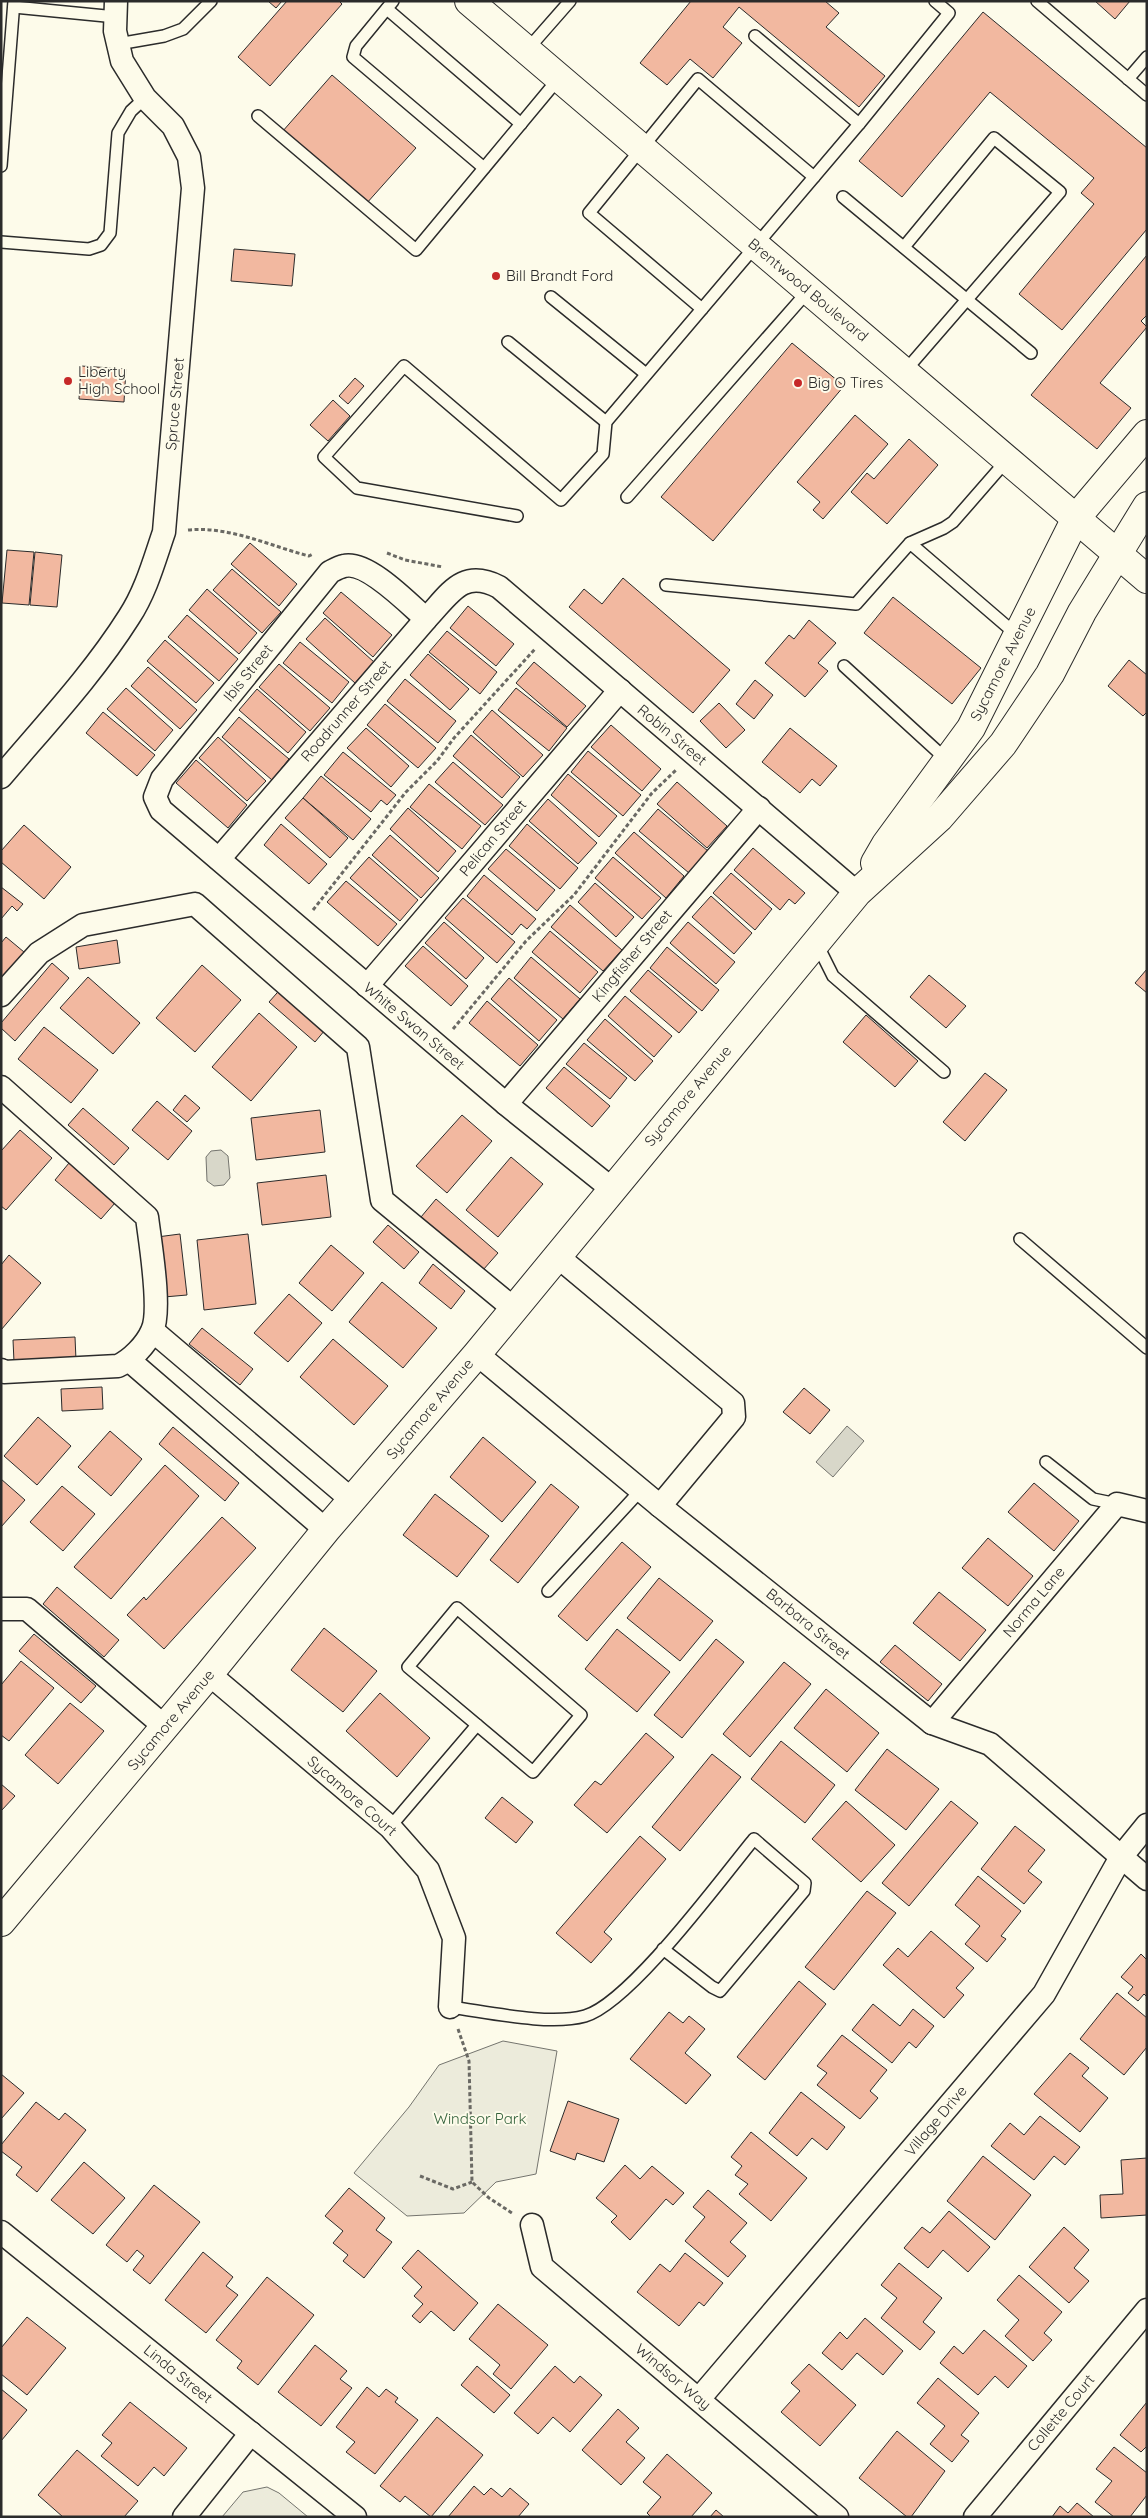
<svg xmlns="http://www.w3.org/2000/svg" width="1148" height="2518" viewBox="0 0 1148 2518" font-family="Quicksand,sans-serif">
<rect width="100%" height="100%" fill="#fdfbea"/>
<g fill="#ecebdb" stroke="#74746e">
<polygon points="503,2041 557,2051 536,2174 496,2182 464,2213 407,2216 354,2173 409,2107 439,2065"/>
<polygon points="267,2487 279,2493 308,2517 222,2517 243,2492"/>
</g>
<g fill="#d8d7c9" stroke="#74746e">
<polygon points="221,1150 228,1156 230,1178 224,1185 214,1186 207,1181 206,1157 211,1151"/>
<polygon points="847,1426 864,1441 833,1477 816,1462"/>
</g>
<g fill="#f2b8a0" stroke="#2b2b2b">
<polygon points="268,1 282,1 276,8"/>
<polygon points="287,1 339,1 342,4 270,86 238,57"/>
<polygon points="691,1 825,1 839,13 826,27 885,76 859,107 739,7 723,27 742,43 713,78 690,59 667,85 640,63"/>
<polygon points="1095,1 1130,1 1115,19"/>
<polygon points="983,12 1147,148 1147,229 1062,330 1019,294 1094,204 1081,193 1094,178 990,92 902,197 859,161"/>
<polygon points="332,75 416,148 366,204 282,132"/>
<polygon points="234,249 295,254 292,286 231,281"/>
<polygon points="1147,255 1147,315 1141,321 1147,327 1100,383 1131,408 1097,449 1031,395"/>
<polygon points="792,343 844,386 713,541 661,497"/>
<polygon points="81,366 126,369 124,402 79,399"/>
<polygon points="355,378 364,386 348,404 339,396"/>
<polygon points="333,400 350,416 328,441 310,425"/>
<polygon points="855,415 888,444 823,519 813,510 820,502 797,482"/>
<polygon points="909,439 938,465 887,524 851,492 867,473 874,479"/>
<polygon points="250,543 297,584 279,606 231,564"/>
<polygon points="7,550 34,552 29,605 2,603"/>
<polygon points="35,552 62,555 57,607 30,605"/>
<polygon points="232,569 281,612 262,633 213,590"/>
<polygon points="623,578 730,670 693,713 569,607 584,589 602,604"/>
<polygon points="207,589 257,633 239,654 189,610"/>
<polygon points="341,592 392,635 373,657 323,613"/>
<polygon points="893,597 981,668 952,704 864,633"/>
<polygon points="468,606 514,644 496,666 450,628"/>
<polygon points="187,615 238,659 219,681 168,637"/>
<polygon points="325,618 374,662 355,683 306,639"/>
<polygon points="809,620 836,643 818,663 828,671 805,697 765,663 789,635 794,639"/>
<polygon points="447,631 497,672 480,694 429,652"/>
<polygon points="165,640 214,683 196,703 147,661"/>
<polygon points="300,642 349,682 332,703 283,663"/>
<polygon points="428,654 469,689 450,710 410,675"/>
<polygon points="1129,660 1147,675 1147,712 1143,716 1108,686"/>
<polygon points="534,662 586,706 567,727 516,683"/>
<polygon points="279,664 330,708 310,731 259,687"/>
<polygon points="148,667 197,710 180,729 131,686"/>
<polygon points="405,679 456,721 438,743 387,701"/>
<polygon points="755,680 773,695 754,719 736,704"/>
<polygon points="126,688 173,730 155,751 107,709"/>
<polygon points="516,688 567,728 549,751 498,710"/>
<polygon points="257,689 306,732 288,753 239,710"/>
<polygon points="719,703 745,730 726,748 700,721"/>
<polygon points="385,704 436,748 418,768 367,725"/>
<polygon points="492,710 543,755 523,777 473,732"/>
<polygon points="103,712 155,755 137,776 86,733"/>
<polygon points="239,717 289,759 272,780 222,737"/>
<polygon points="611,725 661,769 642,791 591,747"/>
<polygon points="366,728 409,766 391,787 347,748"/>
<polygon points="790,728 837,766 820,786 812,779 800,793 762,762"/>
<polygon points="471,735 520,777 502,798 453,756"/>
<polygon points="218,737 266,781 247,801 199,758"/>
<polygon points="588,751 641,795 623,816 571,772"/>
<polygon points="343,752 396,795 387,805 381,800 371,812 324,775"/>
<polygon points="196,760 247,805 228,828 176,783"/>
<polygon points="453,762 503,805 485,825 435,782"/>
<polygon points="568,774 617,816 599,837 551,795"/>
<polygon points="321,776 371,819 353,840 303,798"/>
<polygon points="677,782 727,826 707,848 657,804"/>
<polygon points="429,784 481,826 462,849 410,807"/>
<polygon points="303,798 348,838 330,858 285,818"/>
<polygon points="548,799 597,843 578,864 529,821"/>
<polygon points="408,808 456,851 438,872 390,829"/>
<polygon points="658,809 708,851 689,873 639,831"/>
<polygon points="281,824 327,864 309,884 264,845"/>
<polygon points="527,824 578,868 560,889 509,846"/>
<polygon points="24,825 71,867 44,899 1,862 1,851"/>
<polygon points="634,832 684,876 666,898 615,853"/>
<polygon points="390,835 439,878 421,898 372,855"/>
<polygon points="753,848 805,893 795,904 789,899 780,910 734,870"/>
<polygon points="506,849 555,890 537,911 488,869"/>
<polygon points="369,857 418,900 400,921 350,878"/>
<polygon points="613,857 661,898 642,919 595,878"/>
<polygon points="731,873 772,909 755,930 713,893"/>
<polygon points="484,875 536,919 527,929 521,924 512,935 467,896"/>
<polygon points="346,881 397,924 378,946 327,902"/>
<polygon points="595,883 634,917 616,937 578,902"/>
<polygon points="1,887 23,904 17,911 12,906 1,919"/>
<polygon points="711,896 752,933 734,954 692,917"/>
<polygon points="463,898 515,942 497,963 445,918"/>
<polygon points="570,905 622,950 603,971 551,927"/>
<polygon points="444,922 484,958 466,979 425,943"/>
<polygon points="688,922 735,962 716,984 670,943"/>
<polygon points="550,931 598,972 580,993 532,952"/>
<polygon points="6,937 24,952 1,979 1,943"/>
<polygon points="117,940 120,963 79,969 76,947"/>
<polygon points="423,946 468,986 451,1006 405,966"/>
<polygon points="667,947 719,990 702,1011 650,968"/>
<polygon points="531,957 580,999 563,1019 514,978"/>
<polygon points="52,963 69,978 15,1041 1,1028 1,1023"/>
<polygon points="202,965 241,1000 195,1052 156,1018"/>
<polygon points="1147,969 1147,993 1135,983"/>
<polygon points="648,970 697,1012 679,1033 630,991"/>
<polygon points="929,975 966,1006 946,1028 910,997"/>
<polygon points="88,977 140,1023 113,1054 60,1008"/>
<polygon points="509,978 557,1020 539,1041 491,999"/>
<polygon points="284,985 330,1024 315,1042 269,1002"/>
<polygon points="625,996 672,1036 654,1057 608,1016"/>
<polygon points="487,1001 538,1045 520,1066 469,1023"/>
<polygon points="259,1013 297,1047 251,1101 212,1067"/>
<polygon points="866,1015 918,1061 895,1087 843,1042"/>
<polygon points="605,1019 653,1061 635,1081 587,1040"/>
<polygon points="44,1027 98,1070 71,1103 18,1059"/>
<polygon points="584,1043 627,1078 610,1099 566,1064"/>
<polygon points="564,1067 610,1106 592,1127 546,1088"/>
<polygon points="985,1073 1007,1090 965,1141 943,1122"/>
<polygon points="185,1095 200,1108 187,1122 173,1110"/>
<polygon points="157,1101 192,1131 168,1160 132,1130"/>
<polygon points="83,1108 129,1148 114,1165 68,1125"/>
<polygon points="320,1110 325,1152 256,1160 251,1118"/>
<polygon points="462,1115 492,1141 447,1193 416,1166"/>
<polygon points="20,1130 52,1158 6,1210 1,1206 1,1151"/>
<polygon points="511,1157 543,1184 498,1237 466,1210"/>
<polygon points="69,1163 115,1203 101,1219 55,1180"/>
<polygon points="326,1175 331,1217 262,1225 257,1183"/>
<polygon points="436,1199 498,1253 483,1270 421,1217"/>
<polygon points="388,1225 419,1252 404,1269 373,1242"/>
<polygon points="180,1234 187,1295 164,1297 157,1237"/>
<polygon points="248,1234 256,1304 204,1310 197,1240"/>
<polygon points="331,1245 364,1273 332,1311 299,1283"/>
<polygon points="9,1255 41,1283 1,1330 1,1265"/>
<polygon points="433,1264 465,1291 451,1309 419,1283"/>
<polygon points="382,1282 437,1328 403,1368 349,1322"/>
<polygon points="289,1294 322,1323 288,1362 254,1333"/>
<polygon points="202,1328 253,1369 240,1385 189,1344"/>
<polygon points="75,1337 76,1360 14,1362 13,1340"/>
<polygon points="333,1339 388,1386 354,1425 300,1377"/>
<polygon points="102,1387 103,1409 62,1411 61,1389"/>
<polygon points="804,1388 830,1410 810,1434 783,1412"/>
<polygon points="38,1417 71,1446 37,1485 4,1456"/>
<polygon points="173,1427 239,1483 225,1501 159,1444"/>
<polygon points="110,1431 142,1459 111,1496 78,1467"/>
<polygon points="483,1437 536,1482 502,1522 450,1477"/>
<polygon points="165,1465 199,1496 111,1599 74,1567"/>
<polygon points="1,1479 25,1500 1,1527"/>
<polygon points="1034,1483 1079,1521 1054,1551 1008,1512"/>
<polygon points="551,1484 579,1507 518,1583 490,1560"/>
<polygon points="62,1486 95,1514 63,1551 30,1522"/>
<polygon points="435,1494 489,1536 457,1577 403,1535"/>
<polygon points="222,1517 256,1548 164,1649 127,1615 144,1597 146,1600"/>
<polygon points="988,1538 1033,1576 1008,1606 962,1568"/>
<polygon points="622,1542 651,1567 587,1641 558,1616"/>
<polygon points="659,1578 713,1621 680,1661 627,1618"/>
<polygon points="57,1587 119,1640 104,1657 43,1604"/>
<polygon points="939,1592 986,1630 960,1661 913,1623"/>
<polygon points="324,1628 377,1671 343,1712 291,1670"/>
<polygon points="617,1629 670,1672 637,1712 585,1669"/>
<polygon points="34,1634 96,1686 81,1703 19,1651"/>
<polygon points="716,1639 744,1662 682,1738 654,1715"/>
<polygon points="895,1645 942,1684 928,1701 880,1662"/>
<polygon points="21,1661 54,1688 9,1741 1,1735 1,1685"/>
<polygon points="784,1662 811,1684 750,1757 723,1734"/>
<polygon points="826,1689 879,1733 847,1772 794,1728"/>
<polygon points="380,1693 430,1738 397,1777 346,1731"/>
<polygon points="70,1703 104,1731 58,1784 25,1755"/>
<polygon points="646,1733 674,1757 607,1833 574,1805 595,1781 601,1785"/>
<polygon points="781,1741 835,1785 805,1823 751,1779"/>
<polygon points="887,1749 939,1789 906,1830 855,1790"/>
<polygon points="712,1754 741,1777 680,1851 652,1827"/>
<polygon points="1,1784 15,1796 1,1811"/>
<polygon points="502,1797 533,1822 516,1843 485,1818"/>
<polygon points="846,1801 895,1845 861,1882 812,1839"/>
<polygon points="951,1801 978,1823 909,1906 882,1883"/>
<polygon points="1015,1826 1045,1850 1028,1871 1042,1882 1024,1904 981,1869"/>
<polygon points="640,1836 666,1859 604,1932 612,1939 591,1963 556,1933"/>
<polygon points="978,1876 1021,1911 1001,1936 1006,1939 987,1962 965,1944 980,1926 955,1905"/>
<polygon points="867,1891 896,1913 834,1990 805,1967"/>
<polygon points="931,1931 974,1968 956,1988 964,1995 944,2018 883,1965 898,1948 908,1957"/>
<polygon points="1141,1954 1147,1960 1147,1997 1144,1994 1138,2001 1128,1993 1133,1987 1121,1977"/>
<polygon points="799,1981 826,2004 765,2080 737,2057"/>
<polygon points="1117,1993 1147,2018 1147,2047 1124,2075 1080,2039"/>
<polygon points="873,2004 900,2026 913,2009 934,2026 916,2048 909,2042 892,2063 852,2030"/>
<polygon points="669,2012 683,2023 689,2016 705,2029 685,2053 711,2075 686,2104 630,2059"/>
<polygon points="842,2035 887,2070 870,2091 878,2098 860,2119 817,2085 827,2073 817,2066"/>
<polygon points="1070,2053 1089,2068 1082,2076 1108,2098 1080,2132 1034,2094"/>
<polygon points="1,2074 24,2093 1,2119"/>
<polygon points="801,2092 845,2127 827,2150 812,2138 797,2156 769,2133"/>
<polygon points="568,2101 619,2119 604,2162 577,2153 575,2160 550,2151"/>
<polygon points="36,2102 59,2120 65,2113 86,2130 37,2192 16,2175 22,2167 1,2151 1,2145"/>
<polygon points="1040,2116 1080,2147 1065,2165 1054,2156 1034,2180 991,2146 1010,2123 1024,2135"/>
<polygon points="751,2132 807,2178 771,2221 739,2194 748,2184 735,2175 742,2166 731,2157"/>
<polygon points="983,2156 1031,2195 995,2240 947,2201"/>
<polygon points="1147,2158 1147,2215 1101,2218 1100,2195 1123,2194 1121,2160"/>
<polygon points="84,2162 125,2198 93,2234 51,2200"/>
<polygon points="625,2165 640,2179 652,2166 684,2193 673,2205 666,2199 630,2240 611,2222 617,2216 596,2198"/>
<polygon points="154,2185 200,2222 150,2284 133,2270 144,2256 137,2250 127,2262 106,2245"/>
<polygon points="349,2188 385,2218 376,2230 392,2242 364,2278 343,2261 348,2255 333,2243 343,2231 325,2216"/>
<polygon points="708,2190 747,2223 730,2242 746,2256 728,2277 685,2241 705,2217 693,2207"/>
<polygon points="949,2211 990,2247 968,2272 943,2250 928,2268 904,2248 922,2227 930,2233"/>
<polygon points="1064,2227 1089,2250 1074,2268 1089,2281 1069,2303 1029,2267"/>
<polygon points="418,2250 478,2303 454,2331 431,2311 420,2323 412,2316 423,2304 414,2296 422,2287 402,2268"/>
<polygon points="203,2252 233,2277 226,2286 238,2295 206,2333 165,2300"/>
<polygon points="685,2253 723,2283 704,2306 699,2302 679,2326 637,2292 660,2264 670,2272"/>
<polygon points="899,2263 942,2298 923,2322 935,2332 920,2350 881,2318 897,2298 881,2285"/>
<polygon points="1019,2275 1062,2312 1044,2333 1052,2340 1033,2361 1005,2336 1019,2320 997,2300"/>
<polygon points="267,2277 314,2315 258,2385 237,2368 242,2361 216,2340"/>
<polygon points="498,2304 548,2345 511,2389 493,2374 500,2365 469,2339"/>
<polygon points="27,2317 66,2348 27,2395 1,2374 1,2348"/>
<polygon points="865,2318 903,2351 883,2375 857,2353 842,2370 822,2353 840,2332 847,2339"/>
<polygon points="984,2330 1027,2366 1008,2388 995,2376 978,2395 940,2363 954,2346 963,2354"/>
<polygon points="315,2345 347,2371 340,2379 352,2388 321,2426 278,2392"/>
<polygon points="809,2364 856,2405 820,2446 781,2412 800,2391 791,2383"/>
<polygon points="477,2366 510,2395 494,2413 461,2385"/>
<polygon points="555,2366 574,2383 580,2376 602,2395 570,2432 553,2417 538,2434 514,2413"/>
<polygon points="938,2378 979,2413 961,2435 969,2441 952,2462 930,2444 945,2426 917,2403"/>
<polygon points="367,2387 379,2397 386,2389 398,2398 395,2402 418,2420 375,2474 346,2452 355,2442 336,2427"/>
<polygon points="1,2389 27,2410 1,2441"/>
<polygon points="130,2402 187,2448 164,2476 154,2467 138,2486 101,2456 112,2443 102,2435"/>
<polygon points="1147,2402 1147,2446 1141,2452 1120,2435"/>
<polygon points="618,2409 639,2428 626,2442 645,2458 621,2485 582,2450"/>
<polygon points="437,2417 483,2455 431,2517 405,2496 400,2502 380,2486"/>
<polygon points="897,2431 945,2471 911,2517 907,2517 859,2478"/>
<polygon points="1114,2447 1147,2473 1147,2495 1130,2517 1114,2517 1095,2502 1112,2481 1096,2469"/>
<polygon points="77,2450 138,2501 124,2517 63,2517 38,2495"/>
<polygon points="667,2454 712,2493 691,2517 651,2517 647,2513 661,2497 643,2482"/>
<polygon points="474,2486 484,2495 491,2488 502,2497 510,2488 529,2504 518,2517 448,2517"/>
<polygon points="1077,2503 1094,2517 1052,2517 1060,2506 1068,2513"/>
<polygon points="716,2510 724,2517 710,2517"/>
</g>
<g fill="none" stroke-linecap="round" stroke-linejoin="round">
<g stroke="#2b2b2b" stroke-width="14">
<g id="service">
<polyline points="393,1 356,46 353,57 484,168"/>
<polyline points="1037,1 1147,95"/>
<polyline points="14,7 116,17"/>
<polyline points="387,9 521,124"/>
<polyline points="755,36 859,124"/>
<polyline points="118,44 164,36 183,29 211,1"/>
<polyline points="527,50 570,1"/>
<polyline points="1128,79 1147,57"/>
<polyline points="258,116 416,250 559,78"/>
<polyline points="1,166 14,1"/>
<polyline points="843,197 1031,353"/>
<polyline points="1,242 89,249 101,245 110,233 118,133 131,111 145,98"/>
<polyline points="904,247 994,138 1060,192 905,371"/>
<polyline points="551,297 646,374"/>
<polyline points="702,309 589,213 698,79 814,177"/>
<polyline points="508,342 606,422"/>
<polyline points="627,497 809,290"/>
<polyline points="517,516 357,488 324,457 404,366 561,500 603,454 606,422 859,124 949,13 935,1"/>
<polyline points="910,543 944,528 953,522 1007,460"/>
<polyline points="666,585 856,604 910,543 1017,635"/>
<polyline points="844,666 948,761"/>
<polyline points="817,944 833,976 944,1072"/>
<polyline points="1020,1239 1147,1348"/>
<polyline points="1046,1462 1093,1499 1117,1504"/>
<polyline points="548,1591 641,1490"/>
<polygon points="457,1608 581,1715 533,1772 408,1667"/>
<polyline points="390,1827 477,1725"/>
<path d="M450,2007C488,2012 549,2026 585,2016C630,2003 721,1879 754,1839L805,1883L804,1891L720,1991L712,1987L663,1949"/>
</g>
</g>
<g stroke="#2b2b2b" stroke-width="25">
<g id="minor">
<path d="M426,619C409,604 367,560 344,566C339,567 334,570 330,572L162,779L155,797L161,810L506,1104L612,1189"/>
<path d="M1,777C45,725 93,674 129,617C146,591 154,561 164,532L193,188L189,157L173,126L145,98L122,61L115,31L116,1"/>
<path d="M219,859L426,619C450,594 462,568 499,587L857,893"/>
<polyline points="367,986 620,690"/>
<polyline points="1,995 39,953 83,925 195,904 358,1047 382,1200 513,1308"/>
<path d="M1,1087L147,1217C150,1242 162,1311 152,1331C146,1345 131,1360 118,1366L4,1372L1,1370"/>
<polyline points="506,1104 759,808"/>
<polyline points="557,1256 733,1403 734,1417 660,1506"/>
<polyline points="153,1331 352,1500"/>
<polyline points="477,1354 660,1506 932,1723 990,1744 1147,1879"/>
<polyline points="130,1361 326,1530"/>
<polyline points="1,1609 27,1609 165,1727"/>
<polyline points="209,1674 390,1827 428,1870 454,1938 450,2007"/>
<polyline points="932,1723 1117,1504 1147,1511"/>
<polyline points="532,2225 542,2267 837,2517"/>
<polyline points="1,2232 355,2517"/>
<polyline points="699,2399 1044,1994 1121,1857 1147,1825"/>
<polyline points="184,2517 251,2433"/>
<polyline points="975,2517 1147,2310"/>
</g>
</g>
<g stroke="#2b2b2b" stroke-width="30">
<g id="tertiary">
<polyline points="875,863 886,844 971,728 1076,518 1147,434"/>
<polyline points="1,1922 209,1674 326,1530 477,1354 857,893 939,818 1003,744 1050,674 1082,612 1147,506"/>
</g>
</g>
<g stroke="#2b2b2b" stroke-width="30">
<polyline id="primary" points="469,1 1147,579"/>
</g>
<g stroke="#6a6964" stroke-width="3" stroke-dasharray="4 2.5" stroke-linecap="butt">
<path d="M188,530C230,526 270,546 309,556L313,554"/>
<polyline points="387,553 405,560 443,567"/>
<polyline points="313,910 406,792 437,761 454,738 535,649"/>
<polyline points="453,1029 526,941 574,895 652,793 677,769"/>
<polyline points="458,2029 469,2061 472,2182 489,2198 512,2213"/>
<polyline points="420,2176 453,2189 472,2182"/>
</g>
<use href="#service" stroke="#fdfbea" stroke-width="11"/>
<use href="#minor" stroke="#fdfbea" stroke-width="22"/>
<use href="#tertiary" stroke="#fdfbea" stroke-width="28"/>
<use href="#primary" stroke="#fdfbea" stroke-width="28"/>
</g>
<g fill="#c62828" stroke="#fdfbea" stroke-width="2">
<circle cx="496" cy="276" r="5"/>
<circle cx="68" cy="381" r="5"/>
<circle cx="798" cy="383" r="5"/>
</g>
<g text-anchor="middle" stroke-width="4" stroke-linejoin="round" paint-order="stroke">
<g font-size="15" fill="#2b2b2b" stroke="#fdfbea" text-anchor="start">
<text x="506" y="281">Bill Brandt Ford</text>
<text x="78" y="377">Liberty<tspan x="78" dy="17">High School</tspan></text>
<text x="808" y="388">Big O Tires</text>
</g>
<g font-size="15" fill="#2b2b2b" stroke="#fdfbea">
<text transform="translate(808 290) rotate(40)" y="5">Brentwood Boulevard</text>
<text transform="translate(175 404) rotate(-85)" y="5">Spruce Street</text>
<text transform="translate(1003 664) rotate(-63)" y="5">Sycamore Avenue</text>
<text transform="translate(248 673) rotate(-51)" y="5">Ibis Street</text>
<text transform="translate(346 711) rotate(-49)" y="5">Roadrunner Street</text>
<text transform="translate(672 735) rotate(40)" y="5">Robin Street</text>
<text transform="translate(493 838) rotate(-50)" y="5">Pelican Street</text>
<text transform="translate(632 956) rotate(-50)" y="5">Kingfisher Street</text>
<text transform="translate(414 1026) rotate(40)" y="5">White Swan Street</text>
<text transform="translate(688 1096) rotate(-50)" y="5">Sycamore Avenue</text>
<text transform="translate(430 1409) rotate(-50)" y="5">Sycamore Avenue</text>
<text transform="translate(1034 1602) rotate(-50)" y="5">Norma Lane</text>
<text transform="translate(808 1624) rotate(39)" y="5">Barbara Street</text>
<text transform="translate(171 1720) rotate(-50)" y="5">Sycamore Avenue</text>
<text transform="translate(352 1796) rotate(41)" y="5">Sycamore Court</text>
<text transform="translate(936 2121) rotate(-50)" y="5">Village Drive</text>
<text transform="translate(178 2374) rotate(39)" y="5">Linda Street</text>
<text transform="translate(673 2377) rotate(40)" y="5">Windsor Way</text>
<text transform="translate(1061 2413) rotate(-50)" y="5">Collette Court</text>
</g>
<g font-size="15" fill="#34623c" stroke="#fdfbea">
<text x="480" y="2124">Windsor Park</text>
</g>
</g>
<rect width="1148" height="2518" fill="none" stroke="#2b2b2b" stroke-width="5"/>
</svg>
